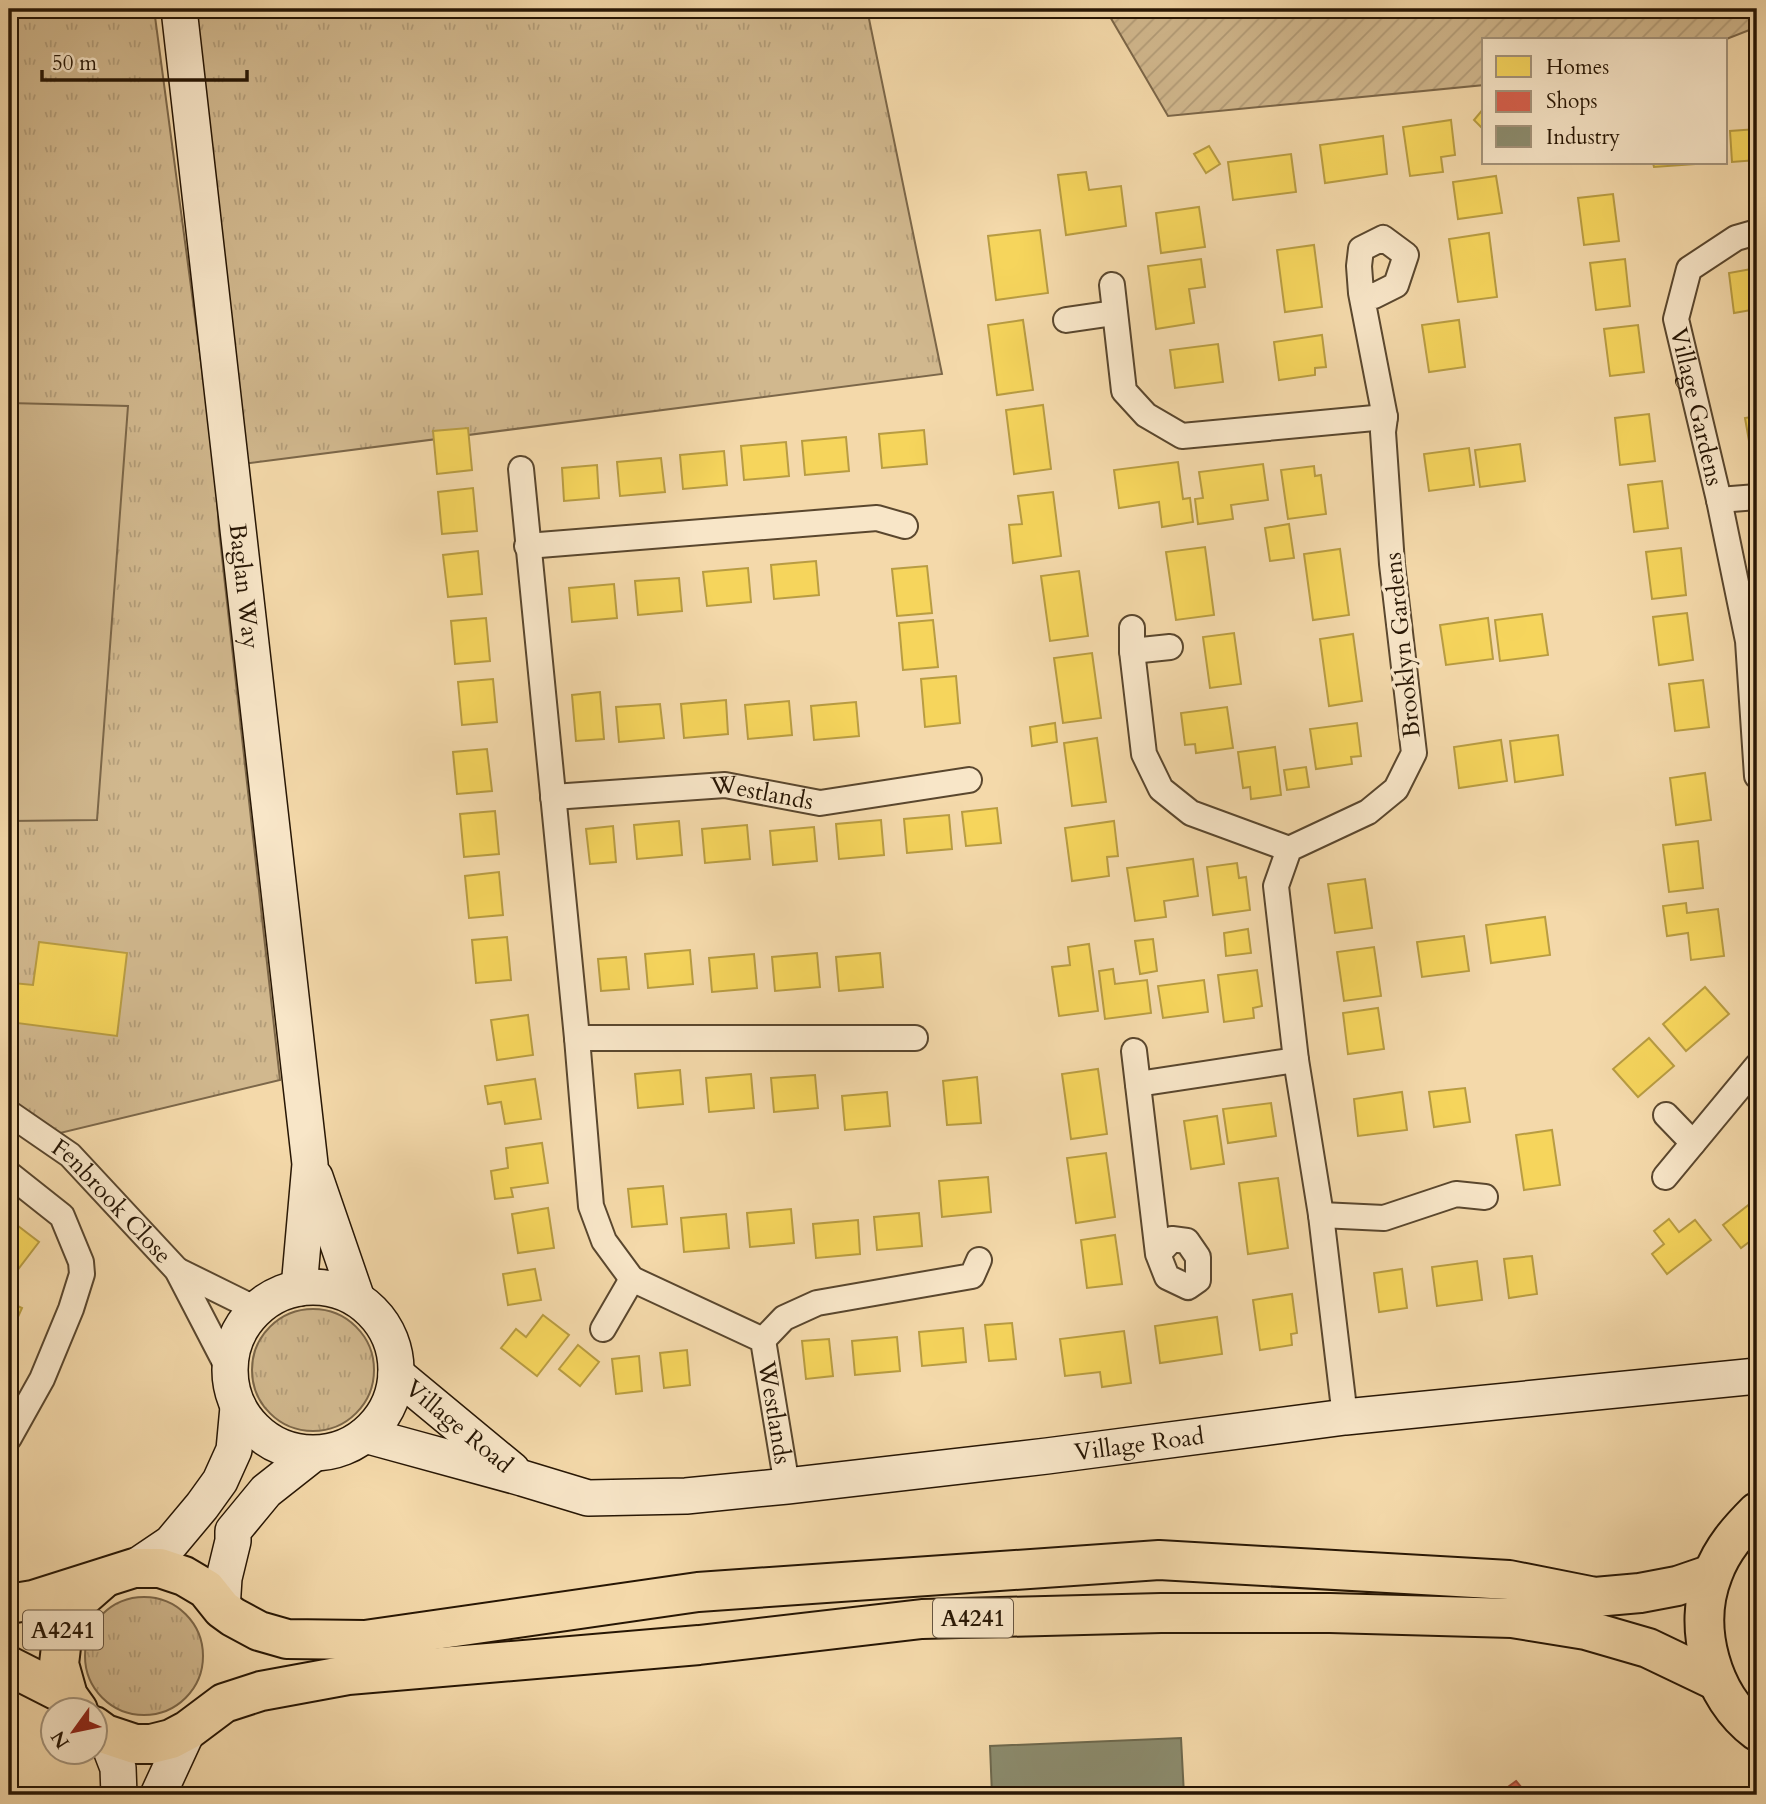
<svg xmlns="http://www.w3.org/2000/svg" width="1766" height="1804" viewBox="0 0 1766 1804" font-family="Cardo,serif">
<defs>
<pattern id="grass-tufts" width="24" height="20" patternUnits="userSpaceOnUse" patternTransform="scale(1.75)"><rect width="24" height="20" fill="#d1b88e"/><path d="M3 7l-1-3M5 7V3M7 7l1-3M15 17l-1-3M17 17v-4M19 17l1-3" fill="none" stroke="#b39d79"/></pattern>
<pattern id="garden-furrows" width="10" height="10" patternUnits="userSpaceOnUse" patternTransform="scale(1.75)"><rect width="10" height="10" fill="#d1b88e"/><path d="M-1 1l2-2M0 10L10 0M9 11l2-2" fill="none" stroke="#b39d79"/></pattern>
</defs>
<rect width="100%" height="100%" fill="#f4d9aa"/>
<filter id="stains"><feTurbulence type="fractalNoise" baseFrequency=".00286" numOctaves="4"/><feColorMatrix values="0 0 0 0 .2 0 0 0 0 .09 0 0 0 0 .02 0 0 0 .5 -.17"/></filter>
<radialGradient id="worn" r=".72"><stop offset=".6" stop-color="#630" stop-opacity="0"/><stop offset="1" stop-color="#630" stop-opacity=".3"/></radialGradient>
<g fill="url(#grass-tufts)" stroke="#7c6749" stroke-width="2">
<polygon points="9,9 154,9 215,467 219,530 280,1080 56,1134 9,1104"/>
<polygon points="188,9 867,9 942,374 243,464"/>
<circle cx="313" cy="1370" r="61"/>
<circle cx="144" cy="1656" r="59"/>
</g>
<polygon fill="url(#garden-furrows)" stroke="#7c6749" stroke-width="2" points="1110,9 1757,9 1757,27 1724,40 1484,40 1484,85 1168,116 1109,15"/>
<polygon fill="#d1b88e" stroke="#7c6749" stroke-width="2" points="9,403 128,406 97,820 9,821"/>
<g fill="#f6d55c" stroke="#b89c42" stroke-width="2">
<polygon points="1484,108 1484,130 1474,120"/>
<polygon points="1451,120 1455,155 1441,157 1443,172 1410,176 1403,127"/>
<polygon points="1757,129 1757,160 1732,162 1730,131"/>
<polygon points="1383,136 1387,174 1325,183 1320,145"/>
<polygon points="1209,146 1220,164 1206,173 1194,154"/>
<polygon points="1291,154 1296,192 1233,200 1228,162"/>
<polygon points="1653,163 1710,163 1654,167"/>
<polygon points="1086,172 1089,190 1121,186 1126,226 1066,235 1058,175"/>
<polygon points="1496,176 1502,213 1458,219 1453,182"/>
<polygon points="1613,194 1619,241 1584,245 1578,198"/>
<polygon points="1199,207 1205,247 1161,253 1156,213"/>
<polygon points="1040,230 1048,293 996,300 988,236"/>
<polygon points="1489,233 1497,297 1458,302 1449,239"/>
<polygon points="1314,245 1322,307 1285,312 1277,250"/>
<polygon points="1201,259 1205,287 1189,289 1194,323 1156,329 1148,266"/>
<polygon points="1625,259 1630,306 1596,310 1590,263"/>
<polygon points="1757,268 1757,309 1734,313 1729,273"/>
<polygon points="1023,320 1033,390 997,395 988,325"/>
<polygon points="1459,320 1465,367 1429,372 1422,325"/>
<polygon points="1638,325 1644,372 1610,376 1604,329"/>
<polygon points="1322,335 1326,367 1315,368 1315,375 1279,380 1274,342"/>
<polygon points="1218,344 1223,382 1175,388 1170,350"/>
<polygon points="1043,405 1051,469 1014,474 1006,410"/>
<polygon points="1649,414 1655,461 1620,465 1615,418"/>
<polygon points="1757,416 1757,457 1752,458 1745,418"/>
<polygon points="468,428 472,470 437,474 433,431"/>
<polygon points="924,430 927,464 882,468 879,434"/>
<polygon points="846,437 849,471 805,475 802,441"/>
<polygon points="786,442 789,476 744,480 741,446"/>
<polygon points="1520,444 1525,481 1480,487 1475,450"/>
<polygon points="1469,448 1474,485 1429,491 1424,454"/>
<polygon points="724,451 727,485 683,489 680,455"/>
<polygon points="661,458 665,492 620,496 617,462"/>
<polygon points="1178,462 1183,499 1190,498 1193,522 1162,527 1159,502 1119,508 1114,470"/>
<polygon points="1263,464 1268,500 1231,505 1233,519 1198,524 1195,499 1203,498 1199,472"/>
<polygon points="597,465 599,498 564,501 562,468"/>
<polygon points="1314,466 1315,476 1321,475 1326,514 1288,519 1281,470"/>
<polygon points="1662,481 1668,528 1634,532 1628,485"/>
<polygon points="473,488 477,531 442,534 438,492"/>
<polygon points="1053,492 1061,556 1013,563 1009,525 1022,524 1018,496"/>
<polygon points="1289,524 1294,558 1270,561 1265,528"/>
<polygon points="1205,547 1214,615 1176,620 1166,552"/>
<polygon points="1681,548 1686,595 1652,599 1646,552"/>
<polygon points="1340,549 1349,615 1313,620 1304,554"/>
<polygon points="478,551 482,594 448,597 443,555"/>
<polygon points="816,561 819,595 774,599 771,565"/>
<polygon points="927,566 932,613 897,616 892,569"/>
<polygon points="748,568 751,602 707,606 703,572"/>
<polygon points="1079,571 1088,636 1050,641 1041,576"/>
<polygon points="679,578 682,611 638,615 635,581"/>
<polygon points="614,584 617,618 572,622 569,588"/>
<polygon points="1687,613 1693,660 1659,665 1653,617"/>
<polygon points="1542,614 1548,655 1500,661 1495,620"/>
<polygon points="486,618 490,661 455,664 451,621"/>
<polygon points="1488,618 1493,659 1446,665 1440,625"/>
<polygon points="933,620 938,667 903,670 899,623"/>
<polygon points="1234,633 1241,684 1210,688 1203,637"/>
<polygon points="1353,634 1362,701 1329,706 1320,639"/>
<polygon points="1092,653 1101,718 1063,723 1054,658"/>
<polygon points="956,676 960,723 925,727 921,679"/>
<polygon points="493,679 497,722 462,725 458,682"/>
<polygon points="1703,680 1709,727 1675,731 1669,684"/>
<polygon points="600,692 604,739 576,741 572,695"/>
<polygon points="726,700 728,734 684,738 681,704"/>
<polygon points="789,701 792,735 748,739 745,705"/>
<polygon points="856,702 859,736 814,740 811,706"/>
<polygon points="660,704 664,738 619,742 616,707"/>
<polygon points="1227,707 1233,748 1196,753 1195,744 1185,745 1181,713"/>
<polygon points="1055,723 1057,742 1032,746 1030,727"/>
<polygon points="1357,723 1361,756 1351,757 1352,764 1316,769 1310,729"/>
<polygon points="1558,735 1563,775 1515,782 1510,741"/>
<polygon points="1097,738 1106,802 1072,806 1064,743"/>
<polygon points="1501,740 1507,781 1459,788 1454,747"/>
<polygon points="1275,747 1281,795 1251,799 1250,787 1243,788 1238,752"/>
<polygon points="487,749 492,791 457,794 453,752"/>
<polygon points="1306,767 1309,787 1287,790 1284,770"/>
<polygon points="1705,773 1711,820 1676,825 1670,778"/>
<polygon points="997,808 1001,843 966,846 962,812"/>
<polygon points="495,811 499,854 464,857 460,814"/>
<polygon points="949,815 952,849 907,853 904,819"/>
<polygon points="881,820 884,855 839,859 836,824"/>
<polygon points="679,821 682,855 637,859 634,825"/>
<polygon points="1114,821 1118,856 1107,857 1109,876 1072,881 1065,828"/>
<polygon points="747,825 750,859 705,863 702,829"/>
<polygon points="613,826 616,862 590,864 586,829"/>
<polygon points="814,827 817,861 773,865 770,831"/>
<polygon points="1698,841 1703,888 1669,892 1663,845"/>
<polygon points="1193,859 1198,896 1164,901 1166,917 1135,921 1127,868"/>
<polygon points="1237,863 1239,878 1246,877 1250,910 1213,915 1207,867"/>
<polygon points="499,872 503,915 469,918 465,876"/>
<polygon points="1365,879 1372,928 1335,933 1328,884"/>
<polygon points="1686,903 1687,913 1718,909 1724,956 1691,960 1688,933 1667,936 1663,906"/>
<polygon points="1545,917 1550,955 1491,963 1486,925"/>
<polygon points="1248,929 1251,953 1226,956 1224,933"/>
<polygon points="1464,936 1469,971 1422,977 1417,942"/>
<polygon points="507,937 511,980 476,983 472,940"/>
<polygon points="1153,939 1157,971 1140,974 1135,941"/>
<polygon points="39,942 127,953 117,1036 9,1022 13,983 33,985"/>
<polygon points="1089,944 1098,1011 1059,1016 1052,967 1070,965 1068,947"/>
<polygon points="1374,947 1381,996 1344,1001 1337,952"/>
<polygon points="690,950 693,984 648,988 645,954"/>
<polygon points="817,953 820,987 775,991 772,957"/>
<polygon points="880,953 883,987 839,991 836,957"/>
<polygon points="754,954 757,988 712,992 709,958"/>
<polygon points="626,957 629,989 601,991 598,959"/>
<polygon points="1113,969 1115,984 1147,980 1151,1013 1105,1019 1099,971"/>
<polygon points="1257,970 1262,1006 1253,1008 1254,1018 1224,1022 1218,975"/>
<polygon points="1204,980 1208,1012 1163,1018 1158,986"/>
<polygon points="1705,987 1729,1014 1686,1051 1663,1024"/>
<polygon points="1378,1008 1384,1049 1348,1054 1343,1013"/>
<polygon points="528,1015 533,1055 497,1060 491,1020"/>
<polygon points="1649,1038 1674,1066 1638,1097 1613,1069"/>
<polygon points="1098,1069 1107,1134 1071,1139 1062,1074"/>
<polygon points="680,1070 683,1104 638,1108 635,1074"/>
<polygon points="751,1074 754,1108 709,1112 706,1078"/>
<polygon points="815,1075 818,1108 774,1112 771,1078"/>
<polygon points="977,1077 981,1123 947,1125 943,1081"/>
<polygon points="535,1079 541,1119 505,1124 501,1102 488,1104 485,1086"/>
<polygon points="1465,1088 1470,1122 1434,1127 1429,1092"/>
<polygon points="887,1092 890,1126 845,1130 842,1096"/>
<polygon points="1402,1092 1407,1130 1358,1136 1354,1099"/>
<polygon points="1271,1103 1276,1136 1228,1143 1223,1109"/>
<polygon points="1217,1116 1224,1164 1191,1169 1184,1121"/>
<polygon points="1552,1130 1560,1185 1524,1190 1516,1135"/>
<polygon points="542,1143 548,1183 511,1188 513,1197 495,1199 491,1171 508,1168 506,1148"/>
<polygon points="1106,1153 1115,1217 1076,1223 1067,1158"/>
<polygon points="988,1177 991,1212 942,1217 939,1181"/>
<polygon points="1278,1178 1288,1248 1248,1254 1239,1183"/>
<polygon points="663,1186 667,1224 632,1227 628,1189"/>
<polygon points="1751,1203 1757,1211 1757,1236 1741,1248 1723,1225"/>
<polygon points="548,1208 554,1248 518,1253 512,1214"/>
<polygon points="791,1209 794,1243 750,1247 747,1213"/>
<polygon points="919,1213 922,1246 877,1250 874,1217"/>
<polygon points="726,1214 729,1248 684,1252 681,1218"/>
<polygon points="9,1219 39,1242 13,1276 9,1273"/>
<polygon points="1669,1219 1679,1232 1695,1220 1711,1240 1667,1274 1652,1254 1664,1244 1654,1231"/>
<polygon points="858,1220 860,1254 816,1258 813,1224"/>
<polygon points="1115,1235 1122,1284 1087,1288 1081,1240"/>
<polygon points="1532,1256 1537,1294 1509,1298 1504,1259"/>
<polygon points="1477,1261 1482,1300 1437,1306 1432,1267"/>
<polygon points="535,1269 541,1300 508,1305 503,1274"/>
<polygon points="1402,1269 1407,1308 1379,1312 1374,1273"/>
<polygon points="1292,1294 1297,1333 1291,1334 1292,1345 1260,1350 1253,1300"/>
<polygon points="9,1302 22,1308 9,1337"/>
<polygon points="543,1315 569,1335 537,1376 501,1348 516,1329 526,1337"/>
<polygon points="1217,1317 1222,1354 1160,1363 1155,1326"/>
<polygon points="1012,1323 1016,1359 989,1361 985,1325"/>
<polygon points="963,1328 966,1362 922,1366 919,1332"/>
<polygon points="1124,1331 1131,1383 1102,1387 1100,1372 1065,1376 1060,1339"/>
<polygon points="897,1337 900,1371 855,1375 852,1341"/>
<polygon points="829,1339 833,1376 806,1379 802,1341"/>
<polygon points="578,1345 599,1362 580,1386 559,1369"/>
<polygon points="687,1350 690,1385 664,1388 660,1353"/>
<polygon points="639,1356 642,1391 616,1394 612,1359"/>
</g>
<polygon fill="#d6604d" stroke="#a24a37" stroke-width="2" points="1516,1781 1528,1795 1497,1795"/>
<polygon fill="#8c8c6e" stroke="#6e694e" stroke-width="2" points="1181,1738 1184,1795 992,1795 990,1746"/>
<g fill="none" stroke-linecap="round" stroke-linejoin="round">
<g stroke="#5a472e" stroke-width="28">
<g id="street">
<path id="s1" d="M1757,232L1736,238L1689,269L1676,319L1719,500L1748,641L1757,776"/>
<polyline points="1112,285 1124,391 1146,415 1182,436 1385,417"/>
<polyline points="1066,320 1114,313"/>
<path id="s2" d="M521,469L577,1038L591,1206L604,1241L632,1279L763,1340L787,1486"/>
<polyline points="1719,500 1757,497"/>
<polyline points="527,546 877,518 905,526"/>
<polyline points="1132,628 1132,651 1144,754 1161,789 1191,813 1289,849"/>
<polyline points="1132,651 1170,647"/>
<path id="s3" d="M553,797L725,785L820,803L969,780"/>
<polyline points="577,1038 915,1038"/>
<polyline points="1134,1051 1158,1254 1167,1277 1188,1287 1198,1280 1198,1257 1187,1241 1172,1239 1158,1254"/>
<polyline points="1138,1084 1296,1060"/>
<path id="s4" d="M9,1113L70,1155L177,1270L230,1372"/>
<polyline points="1666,1115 1693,1143"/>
<polyline points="9,1174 62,1216 81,1262 82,1274 71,1309 42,1379 9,1438"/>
<polyline points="1665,1177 1757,1066"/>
<polyline points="1321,1215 1384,1218 1456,1194 1485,1197"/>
<polyline points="177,1270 256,1309"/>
<polyline points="603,1329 632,1279"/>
<polyline points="763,1340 784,1318 817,1303 972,1276 979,1260"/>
<polyline points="1345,1417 1321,1215 1296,1060 1276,886 1289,849 1368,812 1396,789 1414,753 1392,564 1383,432 1385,417 1361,293 1359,266 1361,249 1383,238 1406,255 1396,285 1374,296 1361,293"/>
</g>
</g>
<g stroke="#271604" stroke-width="38">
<g id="secondary">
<path id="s5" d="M179,9L310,1164L299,1288"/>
<polyline points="315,1177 357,1299"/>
<circle cx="313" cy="1370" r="83"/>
<path id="s6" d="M396,1374L512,1470"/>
<path id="s7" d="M365,1435L522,1478L588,1498L686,1496L787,1486L1047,1456L1345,1417L1757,1376"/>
<polyline points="134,1568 171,1543 202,1506 220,1481 234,1450 238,1407"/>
<polyline points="222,1609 224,1578 233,1541 233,1531 266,1491 313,1454"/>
<polyline points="105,1734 118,1768 119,1795"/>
<polyline points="158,1795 188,1730"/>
</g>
</g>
<g stroke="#271604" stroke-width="42">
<g id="primary">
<path d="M1757,1512C1739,1530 1722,1549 1713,1574C1692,1627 1711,1697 1757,1731"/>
<polyline points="9,1604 33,1600 134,1568 160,1568 184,1576 206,1589 222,1609 233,1617 259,1631 287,1639 365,1640 698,1592 1159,1560 1509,1580 1595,1597 1640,1593 1677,1586 1712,1574"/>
<polyline points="9,1666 68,1696"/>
<polyline points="78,1710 68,1696 59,1664 63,1630 78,1601 102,1580"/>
<polyline points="94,1726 105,1734 135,1744 151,1744 171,1739 188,1730 224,1703 261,1691 348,1675 699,1645 922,1619 1161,1613 1330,1613 1512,1618 1586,1630 1648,1648 1717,1681"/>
</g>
</g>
<use href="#street" stroke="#f8e6c8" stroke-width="24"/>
<use href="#secondary" stroke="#f8e6c8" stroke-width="35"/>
<use href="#primary" stroke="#f4d9aa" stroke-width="38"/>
</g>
<g text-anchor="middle" stroke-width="7" stroke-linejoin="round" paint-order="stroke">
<g fill="#f8e6c8" stroke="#66543f" stroke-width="2">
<rect x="933" y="1598.5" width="80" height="39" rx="5"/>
<rect x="23" y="1610.5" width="80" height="39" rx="5"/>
</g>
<g font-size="23" font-weight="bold" fill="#271604">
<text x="973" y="1626">A4241</text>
<text x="63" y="1638">A4241</text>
</g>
<g font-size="24" fill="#271604" stroke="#f8e6c8">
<text dy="8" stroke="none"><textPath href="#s1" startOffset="220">Village Gardens</textPath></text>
<text dy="8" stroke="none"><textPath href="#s5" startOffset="581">Baglan Way</textPath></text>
<text transform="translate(1402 645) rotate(-96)" y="8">Brooklyn Gardens</text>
<text dy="8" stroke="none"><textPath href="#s3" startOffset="210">Westlands</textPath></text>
<text dy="8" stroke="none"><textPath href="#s4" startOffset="136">Fenbrook Close</textPath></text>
<text dy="8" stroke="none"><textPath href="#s2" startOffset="1043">Westlands</textPath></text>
<text dy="8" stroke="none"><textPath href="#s6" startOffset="82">Village Road</textPath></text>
<text dy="8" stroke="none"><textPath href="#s7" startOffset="786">Village Road</textPath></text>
</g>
</g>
<rect width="1766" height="1804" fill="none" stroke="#f4d9aa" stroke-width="35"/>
<rect x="10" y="10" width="1745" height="1783" fill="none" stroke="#271604" stroke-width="3.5"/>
<rect x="18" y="18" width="1731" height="1769" fill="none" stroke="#271604" stroke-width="2"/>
<rect x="1482" y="38" width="245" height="126" fill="#f8e6c8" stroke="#a4937a" stroke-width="2"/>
<rect x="1496" y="56" width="35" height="21" fill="#f6d55c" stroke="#a4937a" stroke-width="2"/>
<text x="1546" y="74" font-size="21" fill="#271604">Homes</text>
<rect x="1496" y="91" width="35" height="21" fill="#d6604d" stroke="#a4937a" stroke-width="2"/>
<text x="1546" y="108" font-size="21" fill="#271604">Shops</text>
<rect x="1496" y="126" width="35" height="21" fill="#8c8c6e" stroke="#a4937a" stroke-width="2"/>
<text x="1546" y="144" font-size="21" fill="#271604">Industry</text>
<g transform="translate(74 1731) rotate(237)"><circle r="33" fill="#f8e6c8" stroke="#a4937a" stroke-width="2"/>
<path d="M0-5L12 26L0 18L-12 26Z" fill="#8f2418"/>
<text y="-10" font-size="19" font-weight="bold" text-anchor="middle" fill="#271604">N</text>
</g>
<path d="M42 70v10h205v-10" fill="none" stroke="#271604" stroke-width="3.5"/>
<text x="52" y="70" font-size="21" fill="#271604" stroke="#f8e6c8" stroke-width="5" paint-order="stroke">50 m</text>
<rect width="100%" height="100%" filter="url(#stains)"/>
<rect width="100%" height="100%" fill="url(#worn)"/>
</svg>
